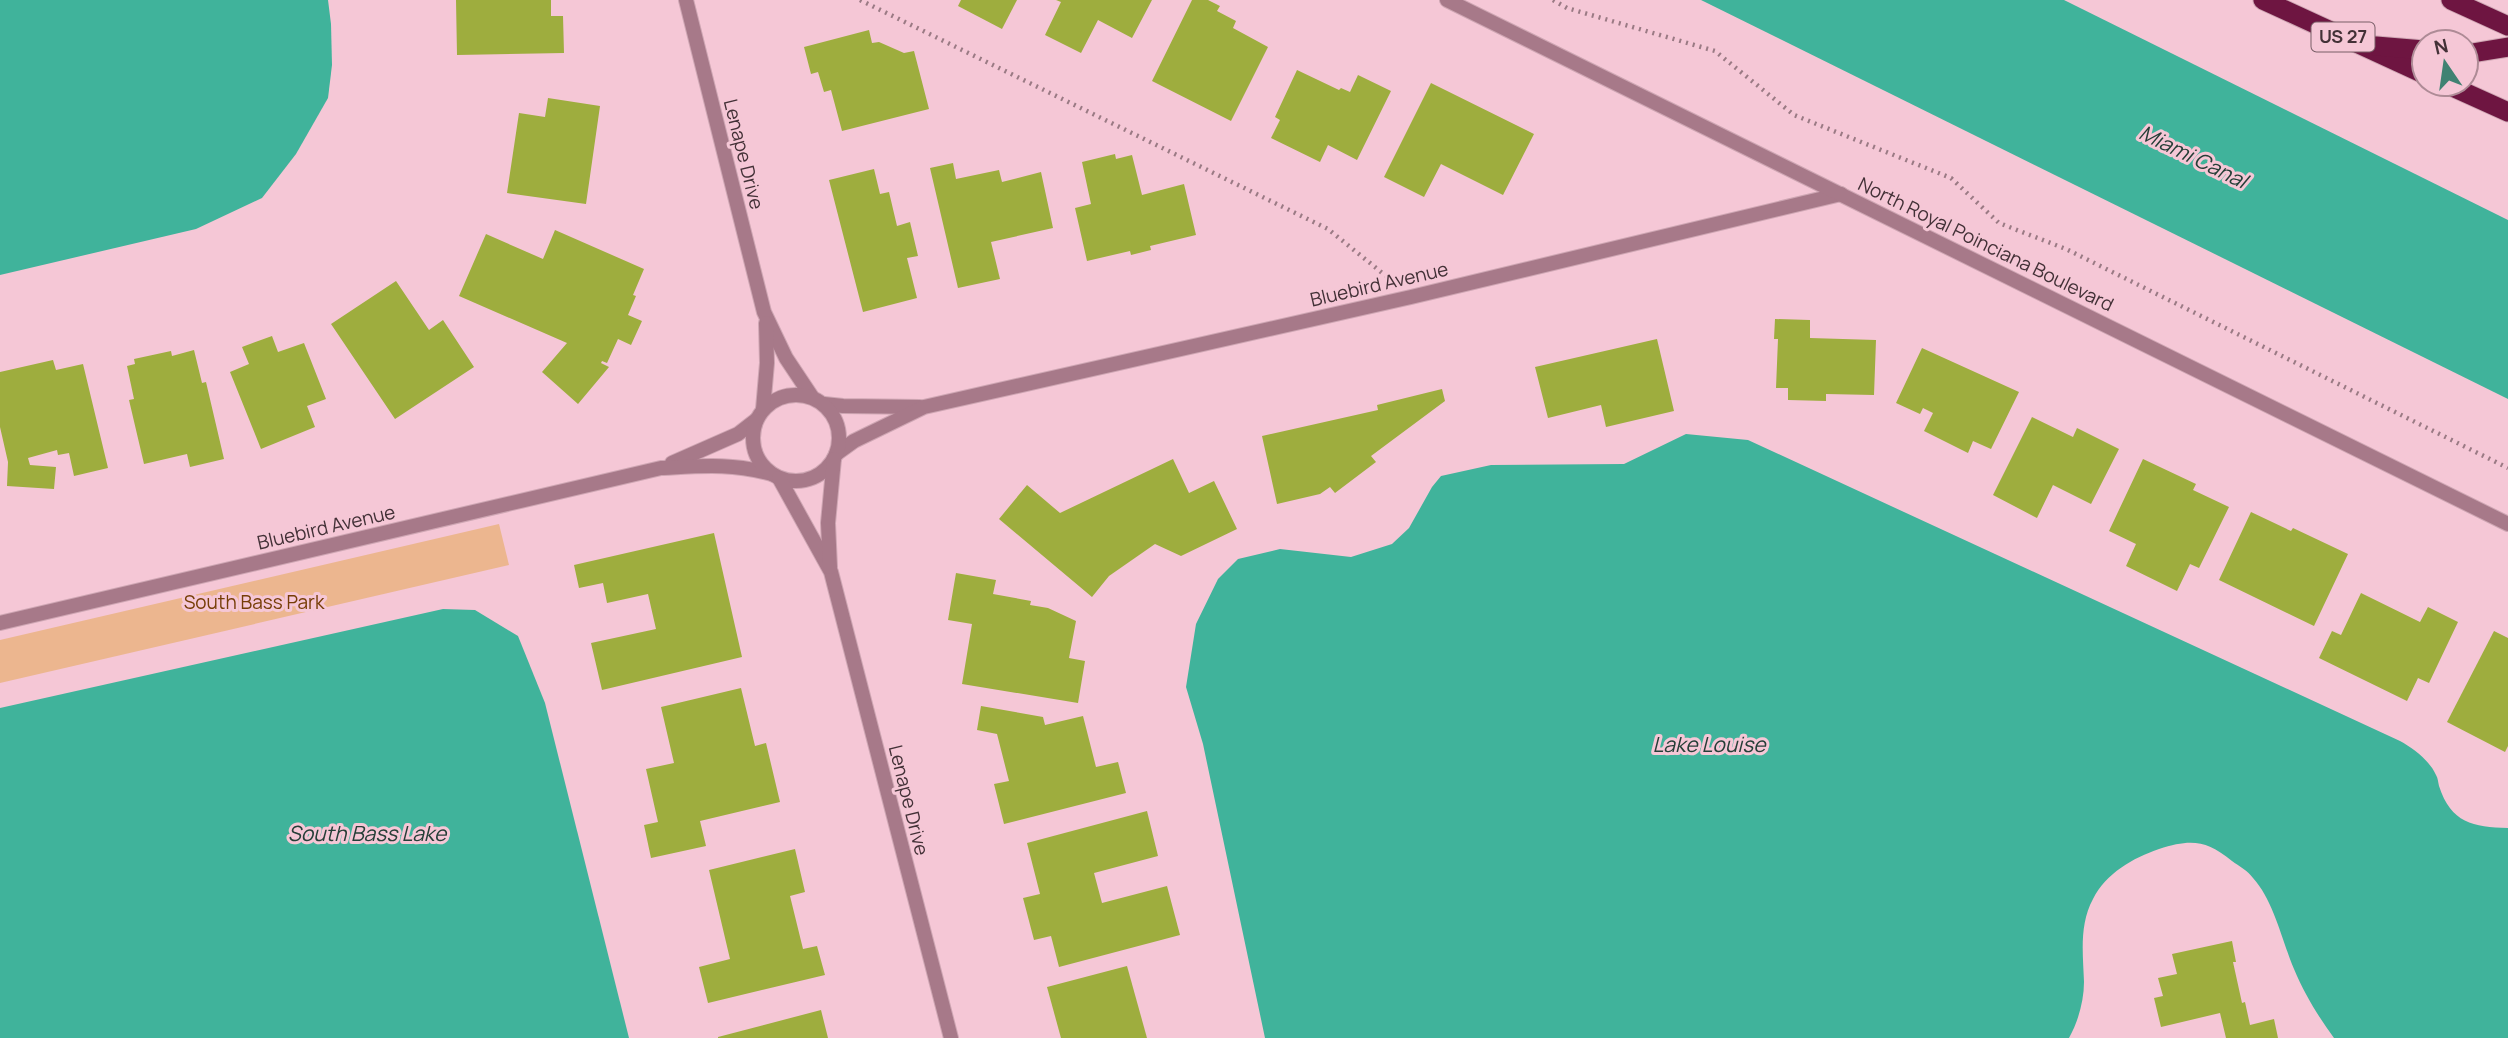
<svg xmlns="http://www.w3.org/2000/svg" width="2508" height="1038" viewBox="0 0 2508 1038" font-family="Manrope,sans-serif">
<rect width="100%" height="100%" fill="#f5c7d6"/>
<polygon fill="#ecb68f" points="499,524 509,565 0,683 0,640"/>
<g fill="#40b39b">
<polygon points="0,0 328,0 331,24 332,65 328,98 296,154 262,198 196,229 0,275"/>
<polygon points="1701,0 2064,0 2508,220 2508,399"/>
<path d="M1686,434L1748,440L2400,741C2413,748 2430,761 2436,775C2438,778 2438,782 2439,786C2451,823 2473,827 2508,828V1038H2334C2318,1016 2305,995 2294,969C2282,941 2274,901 2253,878C2248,871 2239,866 2232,861C2206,840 2191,839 2159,849C2133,858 2106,873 2093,899C2079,925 2083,954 2084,982C2084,1001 2078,1022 2069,1038H1265L1203,744L1186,687L1196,624L1218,579L1238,559L1280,549L1351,557L1392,544L1409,528L1432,487L1441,476L1491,465L1624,464Z"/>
<polygon points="443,609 475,610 518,636 545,703 629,1038 0,1038 0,708"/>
</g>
<g fill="#9ead3e">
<polygon points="456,0 551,0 551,16 563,16 564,53 457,55"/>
<polygon points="961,0 1017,0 1002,29 958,6"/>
<polygon points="1056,0 1152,0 1132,38 1098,20 1081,53 1045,35 1061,2"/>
<polygon points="1192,0 1208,0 1220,6 1217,11 1236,21 1233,28 1268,47 1231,121 1152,81"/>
<polygon points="869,30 872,43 879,42 904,53 914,51 929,109 842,131 831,90 824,92 818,72 811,74 804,47"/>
<polygon points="1297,70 1339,90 1341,88 1350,92 1358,75 1391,91 1357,160 1328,145 1320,162 1271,138 1280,120 1275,117"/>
<polygon points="1431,83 1534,134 1503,195 1441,164 1424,197 1384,177"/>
<polygon points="548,98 600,106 586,204 507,193 519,113 545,117"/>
<polygon points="1115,154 1116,159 1132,155 1142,195 1184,184 1196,235 1150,246 1151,250 1131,255 1130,251 1087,261 1075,208 1091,204 1082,162"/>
<polygon points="953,163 956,179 999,170 1002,182 1041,172 1053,228 991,242 1000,279 958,288 930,168"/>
<polygon points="874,169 880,194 889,192 897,226 910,222 918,256 907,258 917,298 863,312 829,180"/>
<polygon points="555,230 644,269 633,295 636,296 628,315 642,321 631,345 618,339 607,363 602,361 601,363 609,367 578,404 542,372 567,343 459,296 486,234 543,259"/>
<polygon points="396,281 429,330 443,320 474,367 395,419 331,324"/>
<polygon points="1775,319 1810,320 1810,338 1876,340 1874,395 1826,394 1826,401 1788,400 1788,388 1776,388 1778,339 1774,339"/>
<polygon points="272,336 278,352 304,343 326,399 307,406 315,427 261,449 230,372 249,364 242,347"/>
<polygon points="1657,339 1674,411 1606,427 1601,405 1548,418 1535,367"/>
<polygon points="1922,348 2019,392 1991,449 1973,441 1968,453 1924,431 1933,413 1923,408 1920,414 1896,403"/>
<polygon points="194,350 202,383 206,382 224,459 190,467 187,454 144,464 129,400 134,399 127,366 135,364 134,359 171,351 172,356"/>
<polygon points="53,360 56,370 83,364 108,468 74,476 69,453 58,455 57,450 28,458 30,465 56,467 54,489 7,486 8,462 0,427 0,372"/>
<polygon points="1442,389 1445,401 1371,456 1376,462 1335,493 1330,487 1320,494 1277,504 1262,436 1378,410 1377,405"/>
<polygon points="2032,417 2073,437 2077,428 2119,449 2091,504 2053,485 2037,518 1993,495"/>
<polygon points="1173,459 1189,493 1214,481 1237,529 1181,556 1155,544 1109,576 1092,597 999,519 1027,485 1060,513"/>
<polygon points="2143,459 2196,484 2193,490 2229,507 2199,568 2190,564 2177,591 2126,566 2136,544 2109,531"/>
<polygon points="2251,512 2291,531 2293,528 2348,554 2314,626 2219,580"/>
<polygon points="714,533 742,657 602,690 591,643 656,629 648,594 607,603 603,583 579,588 574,565"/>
<polygon points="956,573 996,580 993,594 1031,601 1030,605 1048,608 1076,621 1069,658 1085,661 1078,703 962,684 972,624 948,620"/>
<polygon points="2361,593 2420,622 2428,607 2458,622 2429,683 2418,678 2407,701 2319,658 2332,631 2341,635"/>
<polygon points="2494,631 2508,638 2508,746 2505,752 2447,722"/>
<polygon points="741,688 755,746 766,743 780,802 700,821 706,846 651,858 644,825 658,822 646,769 674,763 661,707"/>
<polygon points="981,706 1043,717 1045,725 1083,716 1096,767 1118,762 1126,793 1004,824 994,784 1009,781 997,734 977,730"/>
<polygon points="1147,811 1158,856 1094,873 1102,903 1167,886 1180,935 1059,967 1051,936 1034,940 1023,898 1040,894 1027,843"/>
<polygon points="795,849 805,892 790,896 803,949 817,946 825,975 708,1003 699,967 730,959 709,870"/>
<polygon points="2232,941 2236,962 2233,962 2242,1003 2245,1002 2250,1025 2274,1019 2278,1038 2226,1038 2220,1013 2161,1027 2154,998 2163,996 2158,978 2177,974 2172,954"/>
<polygon points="1127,966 1147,1038 1061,1038 1047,987"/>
<polygon points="821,1010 828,1038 718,1038 718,1037"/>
</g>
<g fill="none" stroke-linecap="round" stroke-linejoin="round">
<g stroke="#cea6b3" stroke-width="16">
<g id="minor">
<polyline points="824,404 843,406 920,407"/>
<polyline points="836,454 854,441 924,407 1411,297 1841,194"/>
<polyline points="672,463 738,434 756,420"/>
<path d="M0,623L661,468C702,466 732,463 772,474"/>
</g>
</g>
<g stroke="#cea6b3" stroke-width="16">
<g id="tertiary">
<polyline points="686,0 764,312 786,358 812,397"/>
<polyline points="1447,0 2508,524"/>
<circle cx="796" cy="438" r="43"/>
<polyline points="763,409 767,363 766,323"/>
<polyline points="779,478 831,572 951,1038"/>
<polyline points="830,567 828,523 834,459"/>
</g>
</g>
<g stroke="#cea6b3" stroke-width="21">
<g id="trunk">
<polyline points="2263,0 2424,74"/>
<polyline points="2451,0 2508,26"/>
<polyline points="2376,46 2424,50"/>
<polyline points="2466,54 2508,47"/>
<polyline points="2446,84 2508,112"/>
</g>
</g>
<g stroke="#9a7a84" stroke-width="4.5" stroke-dasharray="2 5" stroke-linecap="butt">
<polyline points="860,0 1328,229 1386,276"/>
<polyline points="1553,0 1567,8 1715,51 1794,115 1951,178 1999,223 2066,249 2508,468"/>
</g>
<use href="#minor" stroke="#a77989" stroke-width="14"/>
<use href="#tertiary" stroke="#a77989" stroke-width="14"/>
<use href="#trunk" stroke="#6e1541" stroke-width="19"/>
</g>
<g text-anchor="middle" stroke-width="6" stroke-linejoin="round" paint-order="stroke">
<rect fill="#f5c7d6" stroke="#785e67" stroke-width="2" x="2311.5" y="22.5" width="63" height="29" rx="5"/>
<g font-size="18" font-weight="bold" fill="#433137">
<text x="2343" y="43">US 27</text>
</g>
<g font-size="19" fill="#433137" stroke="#f5c7d6">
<text transform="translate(744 154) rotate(76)" y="7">Lenape Drive</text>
<text transform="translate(1986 244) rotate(26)" y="7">North Royal Poinciana Boulevard</text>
<text transform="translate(1379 284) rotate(-13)" y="7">Bluebird Avenue</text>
<text transform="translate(326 527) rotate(-13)" y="7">Bluebird Avenue</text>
<text transform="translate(909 800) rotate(76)" y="7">Lenape Drive</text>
</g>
<g font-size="19" fill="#763d06" stroke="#f5c7d6">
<text x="254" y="609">South Bass Park</text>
</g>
<g font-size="21" font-style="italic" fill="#253e37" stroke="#f5c7d6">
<text transform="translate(2193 157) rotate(26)" y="7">Miami Canal</text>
<text x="1709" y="752">Lake Louise</text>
<text x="367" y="841">South Bass Lake</text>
</g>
</g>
<g transform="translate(2445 63) rotate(347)"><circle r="33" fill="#f5c7d6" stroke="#ae8b96" stroke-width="2"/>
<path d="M0-5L12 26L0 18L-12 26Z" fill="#408272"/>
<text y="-10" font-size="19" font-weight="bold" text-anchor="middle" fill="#433137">N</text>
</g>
</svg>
